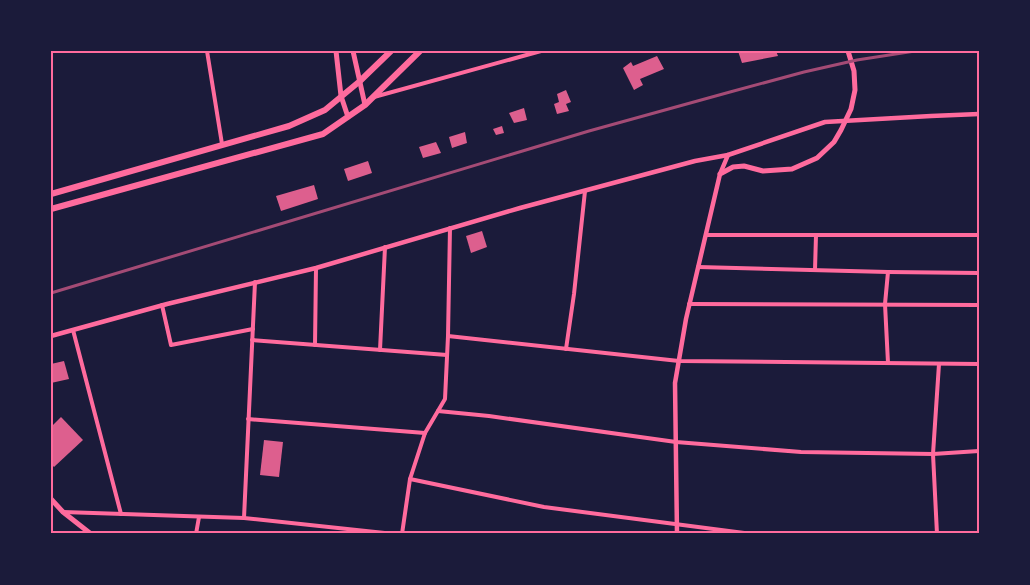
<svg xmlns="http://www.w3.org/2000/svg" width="1030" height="585" viewBox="0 0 1030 585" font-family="Overpass,sans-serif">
<rect width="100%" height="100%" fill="#1b1b3a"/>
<g fill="#dd5f8e">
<polygon points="738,51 776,51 778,56 742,63"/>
<polygon points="657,56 664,69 640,79 643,85 634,90 623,68 631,62 633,66"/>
<polygon points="566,90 571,102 566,104 569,111 557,114 554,104 559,102 557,94"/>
<polygon points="524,108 527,120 514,123 509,113"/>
<polygon points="502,126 504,133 496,135 493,129"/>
<polygon points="465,132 467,143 452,148 449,137"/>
<polygon points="436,142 441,153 423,158 419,147"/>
<polygon points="368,161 372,173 348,181 344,169"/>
<polygon points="314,185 318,199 281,211 276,196"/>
<polygon points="482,231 487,247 471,253 466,236"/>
<polygon points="64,361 69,379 51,383 51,364"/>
<polygon points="61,417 83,440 54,467 51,464 51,427"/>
<polygon points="264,440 283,442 279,477 260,475"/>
</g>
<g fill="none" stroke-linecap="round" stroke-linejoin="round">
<g stroke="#ff6b9d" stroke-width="4">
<polyline points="207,51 222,144"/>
<polyline points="374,97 541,51"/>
<polyline points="706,235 979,235"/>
<polyline points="698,267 888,272 979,273"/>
<polyline points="815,270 816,235"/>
<polyline points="689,304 979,305"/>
<polyline points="162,305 171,345 253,329"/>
<polyline points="73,330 121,514"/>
<polyline points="448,336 679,361 979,364"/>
<polyline points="252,340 447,355"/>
<polyline points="315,345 316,268"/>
<polyline points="566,349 574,294 585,191"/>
<polyline points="380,350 385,247"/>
<polyline points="888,363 885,304 888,272"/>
<polyline points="438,411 489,416 676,442 801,452 933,454 979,451"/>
<polyline points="248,419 425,433"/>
<polyline points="410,479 544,507 752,534"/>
<polyline points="63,512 244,518 394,534"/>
<polyline points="244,518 255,282"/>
<polyline points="196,534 199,517"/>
<polyline points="402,534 410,479 425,433 445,399 448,336 450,228"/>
<polyline points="937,534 933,454 939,364"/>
</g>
<g stroke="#ff6b9d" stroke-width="4.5">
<polyline points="51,336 167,304 316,268 520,208 695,161 728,155"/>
<polyline points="677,534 675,383 686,319 720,174 728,155 825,122 931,116 979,114"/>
</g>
<g stroke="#ff6b9d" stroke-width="5">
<polyline points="336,51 341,96 348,117"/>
<polyline points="353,51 365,105"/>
<polyline points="720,174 733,167 744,166 763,171 792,169 817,158 834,142 841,130 851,109 855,90 854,71 848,51"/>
<polyline points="51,499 63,512 91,534"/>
</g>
<g stroke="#ff6b9d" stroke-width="6">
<polyline points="51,194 289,126 325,110 360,81 391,51"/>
<polyline points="51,209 323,134 365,105 420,51"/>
</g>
<polyline stroke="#a44b75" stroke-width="3" points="51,293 589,131 730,92 804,72 857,60 915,51"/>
</g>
<rect width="1030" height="585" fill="none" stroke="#1b1b3a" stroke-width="105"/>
<rect x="52" y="52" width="926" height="480" fill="none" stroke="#ff6b9d" stroke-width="2"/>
</svg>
